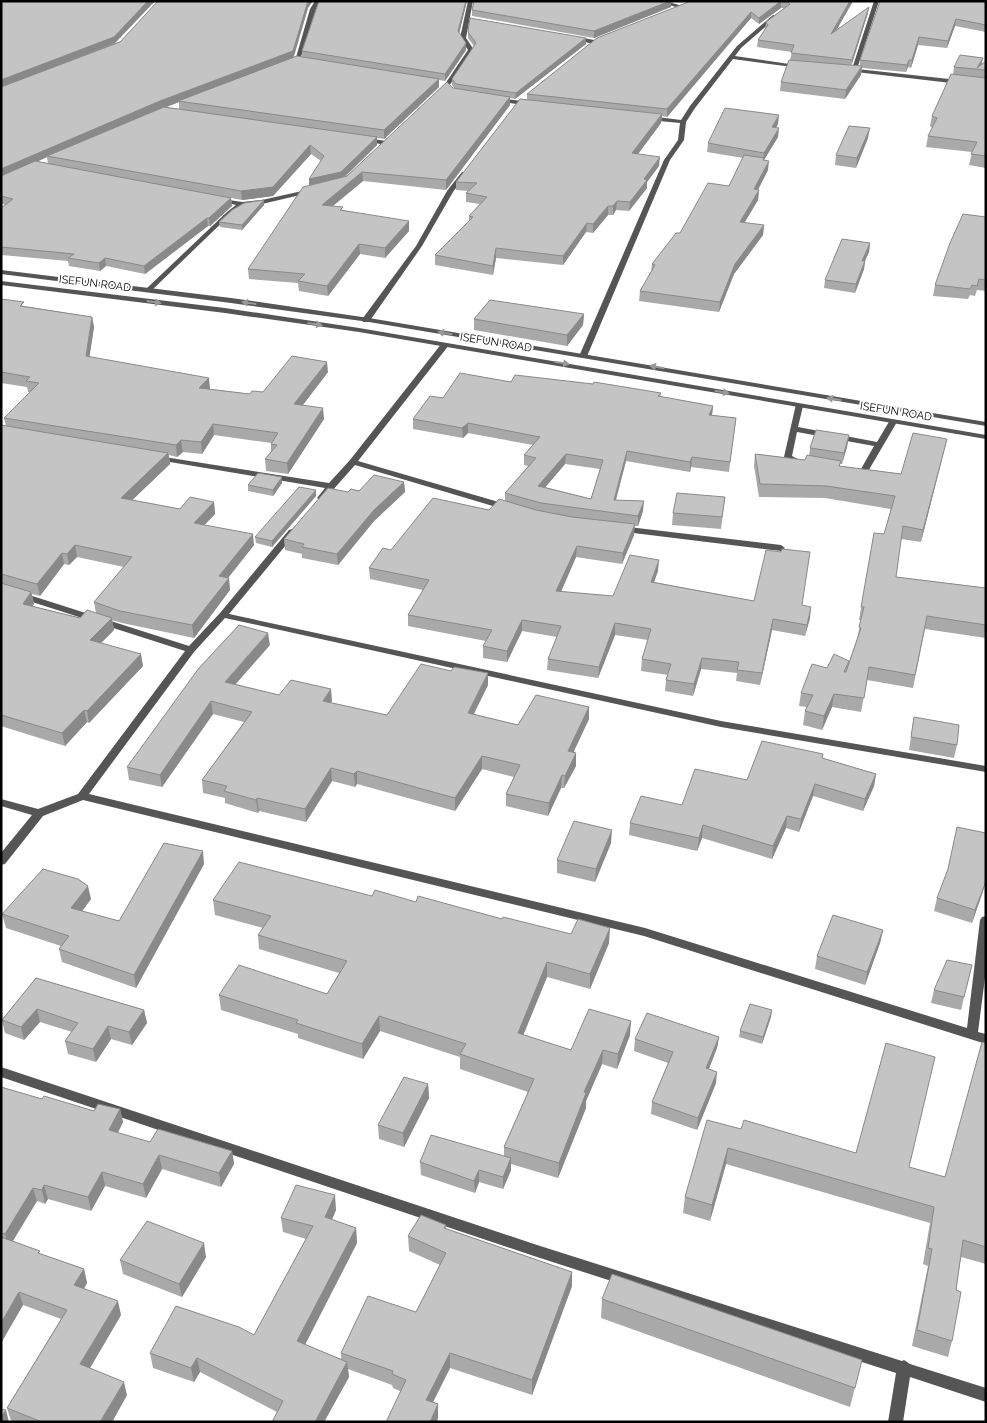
<svg xmlns="http://www.w3.org/2000/svg" width="987" height="1423" viewBox="0 0 987 1423" font-family="Raleway,sans-serif">
<rect width="100%" height="100%" fill="#fff"/>
<g fill="none" stroke-linecap="round" stroke-linejoin="round">
<polygon fill="#555" fill-rule="evenodd" points="796,404 802,404 803,406 798,427 877,442 890,420 893,420 897,422 867,473 855,473 851,471 855,469 861,469 874,446 797,432 792,456 805,463 801,465 792,464 784,457"/>
<g fill="#555" fill-rule="evenodd">
<polygon points="315,1 320,1 316,9 300,60 295,61 310,9"/>
<polygon points="468,1 473,1 466,38 474,50 449,86 441,94 437,94 437,92 445,84 468,50 460,38"/>
<polygon points="655,1 665,1 686,7 683,9"/>
<polygon points="874,1 879,1 857,69 986,83 986,87 847,71 847,69 852,69"/>
<polygon points="773,15 778,16 741,48 735,56 803,66 800,68 733,59 695,108 686,122 684,140 670,160 588,354 587,356 581,356 580,354 664,160 678,140 680,123 649,120 646,118 649,116 681,120 690,106 737,46"/>
<polygon points="573,36 594,40 597,42 594,44 571,39 570,38"/>
<polygon points="498,98 530,102 533,104 530,106 496,101 495,100"/>
<polygon points="364,138 387,141 390,143 387,145 362,141 361,140"/>
<polygon points="462,172 467,173 453,192 422,246 369,322 363,322 363,318 416,246 447,191"/>
<polygon points="311,189 313,190 313,192 262,204 243,206 231,214 151,291 145,290 227,212 236,205 216,200 216,198 242,202 262,200"/>
<polygon points="442,343 445,343 449,345 358,461 509,505 510,507 509,509 503,509 355,465 324,500 321,501 317,498 325,488 158,460 154,458 158,456 329,483 350,460"/>
<polygon points="620,526 781,545 785,548 781,551 617,531 616,529 617,527"/>
<polygon points="292,529 295,530 296,532 295,534 229,614 721,721 986,766 986,772 721,727 225,618 194,652 89,794 645,928 967,1028 980,920 982,917 986,916 986,970 978,1032 986,1034 986,1044 644,936 83,800 43,816 5,864 1,865 1,853 32,815 1,806 1,799 38,809 78,794 185,651 1,592 1,586 189,646 220,613 289,530"/>
<polygon points="1,1067 534,1244 902,1361 904,1360 910,1364 986,1388 986,1402 910,1377 903,1422 888,1422 896,1373 534,1256 1,1077"/>
</g>
<g fill="#555" fill-rule="evenodd">
<polygon points="1,270 231,298 369,318 986,422 986,426 369,322 231,303 1,274"/>
<polygon points="1,281 225,308 359,328 986,435 986,439 359,332 225,313 1,285"/>
</g>
</g>
<g fill="#a9a9a9" fill-rule="evenodd">
<path d="M1,1H155L115,43L308,8L294,57H302V51L319,1H467L459,33L466,50L445,81L439,80V87L384,139L377,138V145L345,177L347,176L453,88L455,89L452,85V79L474,46L468,38V32L586,38V44L515,99L510,98V105L446,190L363,181L333,206L343,210L409,231L385,258L360,254L328,296L299,291L298,283L249,279L248,269L309,185V179L321,161L311,154L273,196L242,200L151,183L231,198L232,206L210,226H208L145,274L106,266L100,271L69,266L68,261L2,255L1,256V208L5,205L1,203ZM179,102V109L165,107ZM47,157L48,164L37,162Z"/>
<polygon points="474,1 671,1 671,7 594,38 472,16 472,10"/>
<polygon points="689,1 853,1 836,31 868,13 851,65 860,66 860,60 986,1 986,32 955,26 947,48 918,45 911,68 908,67 906,72 862,68 861,75 845,99 780,91 781,82 790,60 792,52 757,47 758,40 765,29 766,22 784,8 781,8 759,24 751,18 667,117 662,116 661,123 638,154 659,166 647,182 647,188 629,211 616,210 613,215 608,215 593,233 586,232 563,265 496,258 493,275 435,265 435,255 469,221 469,216 480,204 466,202 466,193 468,191 456,190 456,182 527,99 527,94"/>
<polygon points="986,61 986,168 969,165 972,152 926,147 928,136 932,128 930,126 932,116 953,75 954,67 982,64"/>
<polygon points="778,124 776,128 778,137 764,160 768,170 758,190 759,190 758,200 744,223 764,225 763,235 734,274 719,312 639,301 640,291 651,272 652,264 680,233 729,186 743,158 707,152 708,143"/>
<polygon points="868,138 856,168 835,165 836,155"/>
<polygon points="264,200 264,205 242,230 220,227 219,222"/>
<polygon points="986,217 986,291 977,290 975,296 970,295 968,299 933,296 935,285"/>
<polygon points="870,243 869,252 865,261 864,269 855,293 824,288 825,280"/>
<path d="M1,299L24,306L92,317L94,327L89,357L210,389L250,394L263,392L328,372L303,405L324,419L288,474L266,471L265,459L271,452V443L214,435L202,454L183,452L177,457L169,455L170,464L132,500L180,509L214,502L215,514L204,525L254,545L228,578L230,590L194,638L122,623L112,620L114,630L101,643L143,666L89,723L87,722L65,746L1,726V425L6,426L4,418L30,392H28L27,387L1,383ZM77,557L124,567L94,602L96,613L80,618L32,606L34,604L32,594L40,596L64,564L69,565Z"/>
<polygon points="584,314 583,325 567,346 474,330 474,319"/>
<path d="M511,382L661,393L660,397L713,406L712,415L736,418L729,472L691,467L690,472L626,461L616,500L643,511L638,526H634V535L622,564L576,557L561,592L613,596L658,571L654,582L754,601L802,605L810,618L805,636L772,630L760,685L736,681L737,673L701,669L693,696L665,691L666,680L668,675L641,671L642,659L648,640L615,635L598,678L547,670L548,659L557,637L522,631L507,662L483,658V646L486,641L408,626V615L423,590L370,579L369,568L391,550L489,510L505,501V493L528,466L524,465V455L533,445L468,433L463,438L413,429V419L443,398ZM565,464L600,469L591,499L545,487Z"/>
<polygon points="849,435 847,447 842,464 840,464 840,466 901,474 947,439 944,451 921,542 901,539 896,577 986,588 986,638 925,629 913,688 867,680 861,712 832,707 822,730 803,725 805,711 807,707 799,706 801,693 827,668 849,661 848,665 857,639 861,620 859,620 874,533 884,534 891,509 825,498 759,497 754,466 755,454 805,460 809,456 810,448"/>
<polygon points="282,477 282,483 273,496 248,491 248,485"/>
<polygon points="404,482 405,492 374,521 338,565 302,558 302,554 285,550 284,539 348,492"/>
<polygon points="316,496 272,547 256,543 255,537"/>
<polygon points="725,497 721,529 672,525 673,513"/>
<polygon points="270,645 235,684 279,695 332,701 331,703 387,715 488,685 474,714 518,725 589,707 589,719 573,752 576,753 576,766 564,788 561,788 548,816 506,806 506,794 514,777 482,769 455,811 357,784 355,787 332,781 306,822 259,811 258,813 225,803 225,798 203,793 202,780 244,722 213,714 162,787 129,780 127,767"/>
<polygon points="914,717 957,745 954,758 909,750"/>
<polygon points="823,754 822,758 876,774 874,786 863,811 813,796 799,832 786,828 772,859 702,838 697,851 629,835 630,823 682,805 747,780"/>
<polygon points="611,843 595,882 557,873 557,860"/>
<polygon points="204,864 136,988 62,962 59,949 61,946 6,928 2,914 91,899 82,911 119,921"/>
<polygon points="986,881 983,891 972,923 934,911 937,898"/>
<polygon points="372,896 416,902 502,919 609,943 590,989 547,977 523,1035 571,1050 630,1035 617,1069 602,1064 586,1101 586,1108 558,1178 511,1164 511,1170 503,1189 479,1182 475,1193 421,1175 420,1162 504,1156 504,1147 528,1092 460,1069 460,1057 380,1031 363,1059 298,1038 298,1034 221,1010 219,995 327,994 339,973 259,949 258,935 263,928 215,915 213,900"/>
<polygon points="883,930 880,943 865,985 815,969 817,956"/>
<polygon points="972,965 961,1010 931,1003 934,990"/>
<polygon points="36,978 144,1010 147,1023 132,1045 111,1039 96,1062 68,1054 65,1041 72,1032 40,1022 24,1040 5,1033 2,1020"/>
<polygon points="771,1017 762,1044 739,1037 740,1031"/>
<polygon points="719,1037 717,1048 709,1069 716,1083 697,1130 651,1114 652,1102 668,1063 634,1051 635,1039"/>
<polygon points="986,1043 986,1264 961,1257 956,1290 952,1341 948,1357 912,1346 928,1266 923,1264 930,1223 726,1164 710,1221 683,1213 685,1197 741,1129 856,1153 945,1177"/>
<polygon points="428,1084 429,1098 404,1147 379,1139 378,1125"/>
<polygon points="1,1087 42,1099 94,1111 120,1109 123,1122 118,1133 150,1142 232,1151 234,1164 221,1187 162,1169 146,1198 105,1186 91,1211 48,1199 45,1204 37,1201 13,1241 41,1254 84,1269 87,1283 84,1289 121,1315 90,1368 127,1395 112,1422 11,1421 7,1408 61,1319 23,1305 1,1343"/>
<polygon points="336,1210 332,1220 356,1228 357,1243 305,1345 341,1359 341,1353 416,1312 440,1265 409,1251 408,1236 446,1225 446,1229 572,1272 572,1286 532,1395 450,1368 433,1402 438,1404 438,1418 400,1391 393,1388 392,1385 348,1369 349,1377 324,1422 272,1422 277,1412 200,1372 194,1382 153,1368 150,1353 254,1335 306,1239 283,1232 281,1218"/>
<polygon points="206,1257 182,1297 123,1274 120,1260"/>
<polygon points="602,1299 862,1360 850,1407 601,1318"/>
</g>
<g fill="#898989">
<polygon points="148,1 155,1 115,43 1,88 1,80"/>
<polygon points="308,1 313,1 308,8 293,58 178,101 179,102 47,156 47,157 1,177 1,169"/>
<polygon points="466,1 467,1 458,38 458,31"/>
<polygon points="670,1 671,1 671,7 594,38 594,31"/>
<polygon points="781,1 781,8 759,24 759,18"/>
<polygon points="850,1 853,1 830,41 831,34"/>
<polygon points="869,7 868,13 851,67 852,60"/>
<polygon points="751,12 751,18 667,117 667,109"/>
<polygon points="956,19 955,26 947,48 948,41"/>
<polygon points="919,37 918,45 911,68 912,60"/>
<polygon points="586,38 586,44 515,99 516,93"/>
<polygon points="466,43 466,50 445,81 445,74"/>
<polygon points="983,58 981,68 977,68"/>
<polygon points="909,60 908,67 906,72 907,65"/>
<polygon points="862,66 861,75 845,99 846,90"/>
<polygon points="439,79 439,87 384,139 384,130"/>
<polygon points="510,97 510,105 446,190 446,180"/>
<polygon points="662,114 661,123 632,162 632,153"/>
<polygon points="779,115 778,124 771,136 772,127"/>
<polygon points="779,128 778,137 764,160 764,167 762,170 764,153"/>
<polygon points="870,128 868,138 856,168 857,158"/>
<polygon points="377,137 377,145 341,180 309,187 309,179"/>
<polygon points="310,145 311,154 273,196 242,200 241,191"/>
<polygon points="660,157 659,166 647,182 647,188 629,211 630,202 644,179"/>
<polygon points="769,161 768,170 753,199 754,189"/>
<polygon points="362,172 363,181 323,214 322,205"/>
<polygon points="759,190 758,200 739,232 740,222"/>
<polygon points="231,198 232,206 210,226 209,218"/>
<polygon points="264,200 264,205 242,230 242,225"/>
<polygon points="617,201 616,210 613,215 613,206"/>
<polygon points="608,206 608,215 593,233 593,224"/>
<polygon points="207,218 208,226 145,274 144,266"/>
<polygon points="409,221 409,231 385,258 385,248"/>
<polygon points="587,223 586,232 563,265 563,256"/>
<polygon points="764,225 763,235 734,274 719,312 720,302 735,264"/>
<polygon points="870,243 869,252 861,269 862,261"/>
<polygon points="359,244 360,254 328,296 327,286"/>
<polygon points="496,248 496,258 493,275 493,266"/>
<polygon points="105,258 106,266 100,271 99,263"/>
<polygon points="865,261 864,269 855,293 856,284"/>
<polygon points="584,314 583,325 567,346 567,335"/>
<polygon points="92,317 94,327 88,367 86,356"/>
<polygon points="327,362 328,372 295,415 294,404"/>
<polygon points="209,378 210,389 199,388"/>
<polygon points="713,406 712,415 709,415"/>
<polygon points="323,408 324,419 288,474 287,463"/>
<polygon points="468,423 468,433 463,438 462,428"/>
<polygon points="213,424 214,435 202,454 201,442"/>
<polygon points="849,435 847,447 842,464 844,453"/>
<polygon points="947,439 944,451 921,542 923,530"/>
<polygon points="181,440 183,452 177,457 176,445"/>
<polygon points="627,451 626,461 613,510 614,500"/>
<polygon points="168,453 170,464 123,509 121,498"/>
<polygon points="566,454 565,464 538,496 538,486"/>
<polygon points="692,457 691,467 690,472 690,462"/>
<polygon points="282,477 282,483 273,496 273,490"/>
<polygon points="404,482 405,492 374,521 338,565 337,554 374,510"/>
<polygon points="316,490 316,496 272,547 272,541"/>
<polygon points="644,501 643,511 638,526 638,516"/>
<polygon points="214,502 215,514 195,535 194,523"/>
<polygon points="635,524 634,535 622,564 623,553"/>
<polygon points="253,534 254,545 220,588 219,576"/>
<polygon points="75,545 77,557 69,565 67,554"/>
<polygon points="577,546 576,557 556,603 556,591"/>
<polygon points="62,553 64,564 40,596 37,584"/>
<polygon points="659,560 658,571 650,593 651,582"/>
<polygon points="229,578 230,590 194,638 192,625"/>
<polygon points="31,592 34,604 25,616 23,604"/>
<polygon points="811,607 810,618 805,636 807,625"/>
<polygon points="112,618 114,630 92,652 90,640"/>
<polygon points="773,619 772,630 760,685 762,673"/>
<polygon points="522,620 522,631 507,662 507,651"/>
<polygon points="615,623 615,635 598,678 599,667"/>
<polygon points="268,633 270,645 227,694 225,682"/>
<polygon points="141,654 143,666 89,723 87,711"/>
<polygon points="702,658 701,669 693,696 694,684"/>
<polygon points="488,673 488,685 468,725 468,713"/>
<polygon points="331,689 332,701 324,713 323,701"/>
<polygon points="834,694 832,707 822,730 824,716"/>
<polygon points="211,701 213,714 162,787 160,775"/>
<polygon points="589,707 589,719 568,764 568,751"/>
<polygon points="84,710 87,722 65,746 62,733"/>
<polygon points="576,753 576,766 564,788 565,776"/>
<polygon points="482,756 482,769 455,811 455,798"/>
<polygon points="331,768 332,781 306,822 305,809"/>
<polygon points="357,771 357,784 355,787 354,774"/>
<polygon points="876,774 874,786 863,811 865,799"/>
<polygon points="562,775 561,788 548,816 549,803"/>
<polygon points="815,784 813,796 799,832 801,819"/>
<polygon points="257,798 259,811 258,813 256,800"/>
<polygon points="787,816 786,828 772,859 773,846"/>
<polygon points="703,825 702,838 697,851 699,838"/>
<polygon points="612,830 611,843 595,882 596,869"/>
<polygon points="203,851 204,864 136,988 134,975"/>
<polygon points="986,881 983,891 972,923 975,910"/>
<polygon points="88,886 91,899 74,922 71,908"/>
<polygon points="610,928 609,943 590,989 590,974"/>
<polygon points="883,930 880,943 865,985 867,972"/>
<polygon points="547,962 547,977 518,1048 518,1033"/>
<polygon points="37,1009 40,1022 24,1040 21,1027"/>
<polygon points="144,1010 147,1023 132,1045 129,1032"/>
<polygon points="772,1010 771,1017 762,1044 763,1037"/>
<polygon points="379,1016 380,1031 363,1059 362,1044"/>
<polygon points="631,1021 630,1035 617,1069 618,1054"/>
<polygon points="108,1026 111,1039 96,1062 93,1049"/>
<polygon points="719,1037 717,1048 704,1080 706,1068"/>
<polygon points="603,1050 602,1064 586,1101 586,1108 558,1178 559,1163 584,1092"/>
<polygon points="717,1072 716,1083 697,1130 698,1118"/>
<polygon points="428,1084 429,1098 404,1147 403,1133"/>
<polygon points="120,1109 123,1122 112,1144 109,1130"/>
<polygon points="728,1148 726,1164 710,1221 712,1205"/>
<polygon points="232,1151 234,1164 221,1187 219,1173"/>
<polygon points="159,1155 162,1169 146,1198 143,1184"/>
<polygon points="511,1158 511,1170 503,1189 503,1177"/>
<polygon points="479,1170 479,1182 475,1193 474,1181"/>
<polygon points="102,1172 105,1186 91,1211 88,1197"/>
<polygon points="44,1185 48,1199 45,1204 42,1190"/>
<polygon points="33,1188 37,1201 9,1247 5,1234"/>
<polygon points="335,1195 336,1210 326,1232 325,1217"/>
<polygon points="356,1228 357,1243 299,1356 297,1341"/>
<polygon points="204,1243 206,1257 182,1297 179,1284"/>
<polygon points="84,1269 87,1283 77,1299 74,1285"/>
<polygon points="572,1272 572,1286 532,1395 532,1380"/>
<polygon points="19,1292 23,1305 1,1343 1,1323"/>
<polygon points="118,1301 121,1315 84,1378 80,1364"/>
<polygon points="450,1353 450,1368 427,1414 426,1400"/>
<polygon points="197,1358 200,1372 194,1382 191,1368"/>
<polygon points="347,1362 349,1377 324,1422 315,1422"/>
<polygon points="124,1382 127,1395 112,1422 100,1422"/>
<polygon points="438,1404 438,1418 437,1422 430,1422"/>
<polygon points="6,1410 9,1422 1,1422 1,1417"/>
</g>
<g fill="#c4c4c4" stroke="#898989" fill-rule="evenodd">
<polygon points="1,1 148,1 114,37 1,80"/>
<polygon points="158,1 308,1 293,51 160,101 1,169 1,87 120,42"/>
<polygon points="319,1 466,1 458,31 466,43 445,74 302,51"/>
<polygon points="474,1 670,1 594,31 472,10"/>
<polygon points="689,1 781,1 759,18 751,12 667,109 527,94 597,38 686,3"/>
<polygon points="784,1 850,1 831,34 869,7 852,60 791,53 794,45 758,40 768,25 766,22 790,4 788,2"/>
<polygon points="880,1 986,1 986,25 956,19 948,41 919,37 912,60 909,60 907,65 860,60"/>
<polygon points="470,18 586,38 516,93 456,84 452,79 476,43 468,32"/>
<polygon points="960,55 983,58 977,68 986,61 986,70 954,67"/>
<polygon points="297,56 439,79 384,130 178,101"/>
<polygon points="789,60 862,66 846,90 781,82"/>
<polygon points="951,74 986,78 986,156 971,154 977,142 928,136 937,118 932,116"/>
<polygon points="447,82 453,88 510,97 446,180 362,172 322,205 343,207 340,210 409,221 385,248 359,244 327,286 298,281 305,274 248,269 303,187 347,176"/>
<polygon points="520,99 662,114 632,153 660,157 644,179 647,180 630,202 617,201 613,206 608,206 593,224 587,223 563,256 496,248 493,266 435,255 473,217 469,216 487,197 466,193 477,183 456,182"/>
<polygon points="164,107 377,137 341,172 309,179 324,156 310,145 273,187 241,191 47,156"/>
<polygon points="725,108 779,115 772,127 779,128 764,153 708,143"/>
<polygon points="849,126 870,128 857,158 836,155"/>
<polygon points="744,155 764,158 763,160 769,161 754,189 759,190 740,222 764,225 735,264 720,302 640,291 655,265 652,264 676,233 680,233 708,183 729,186"/>
<polygon points="35,161 231,198 209,218 207,218 144,266 105,258 99,263 68,258 74,254 1,247 1,208 13,199 1,196 1,176"/>
<polygon points="264,200 242,225 219,222 232,210 244,203"/>
<polygon points="963,214 986,217 986,280 979,279 977,286 972,285 970,289 935,285 950,243"/>
<polygon points="842,239 870,243 862,261 865,261 856,284 825,280"/>
<polygon points="1,299 24,302 20,306 92,317 86,356 209,378 199,388 250,394 252,391 263,392 292,356 327,362 294,404 323,408 287,463 265,459 277,445 271,444 278,433 213,424 201,442 181,440 176,445 4,418 39,383 26,381 30,377 1,372"/>
<polygon points="490,300 584,314 567,335 474,319"/>
<path d="M460,373L511,382L515,375L593,384L594,382L661,393L658,396L713,406L709,415L736,418L730,462L692,457L690,462L627,451L614,500L644,501L638,516L541,503L505,493L536,458L524,455L540,437L468,423L462,428L413,419L430,396L443,398ZM566,454L603,460L591,499L538,486Z"/>
<polygon points="1,425 168,453 121,498 180,509 190,497 214,502 194,523 253,534 219,576 229,578 192,625 120,611 94,602 132,557 75,545 67,554 62,553 37,584 1,574"/>
<polygon points="816,430 849,435 844,453 810,448"/>
<polygon points="913,433 947,439 923,530 903,526 896,577 986,588 986,625 927,616 915,675 869,667 864,698 834,694 824,716 805,711 813,695 801,693 812,664 827,668 834,654 849,661 844,672 846,672 861,628 859,627 864,607 861,607 874,533 884,534 895,496 826,486 760,484 755,454 805,460 807,455 841,461 839,466 901,474"/>
<polygon points="258,473 282,477 273,490 248,485"/>
<polygon points="374,475 404,482 374,510 337,554 302,547 304,544 284,539 328,488 348,492 351,489 359,491"/>
<polygon points="299,487 316,490 272,541 255,537"/>
<polygon points="677,493 725,497 722,517 673,513"/>
<polygon points="433,498 489,510 499,499 536,510 572,517 635,524 623,553 577,546 556,591 613,596 630,555 659,560 651,582 754,601 766,550 781,552 782,549 810,552 802,605 811,607 807,625 773,619 762,673 737,670 739,662 702,658 694,684 666,680 671,664 642,659 651,629 615,623 599,667 548,659 561,626 522,620 507,651 483,646 492,630 408,615 429,580 369,568 383,548 391,550"/>
<polygon points="1,583 31,592 23,604 80,618 87,610 112,618 90,640 141,654 87,711 84,710 62,733 1,715"/>
<polygon points="239,625 268,633 225,682 279,695 291,680 331,689 323,701 387,715 421,664 451,671 454,667 488,673 468,713 518,725 536,695 589,707 568,751 576,753 565,776 562,775 549,803 506,794 520,765 482,756 455,798 357,771 354,774 331,768 305,809 257,798 256,800 224,791 227,786 202,780 252,712 211,701 160,775 127,767 199,668"/>
<polygon points="914,717 959,725 957,745 911,737"/>
<polygon points="762,741 823,754 822,758 876,774 865,799 815,784 801,819 787,816 773,846 703,825 699,838 630,823 641,796 682,805 695,769 747,780"/>
<polygon points="574,821 612,830 596,869 557,860"/>
<polygon points="957,827 986,833 986,881 975,910 937,898 948,869"/>
<polygon points="164,843 203,851 134,975 59,949 69,936 2,914 43,869 78,879 88,886 71,908 119,921"/>
<polygon points="239,862 372,896 375,890 416,902 418,896 502,919 503,917 571,934 578,919 610,928 590,974 547,962 518,1033 571,1050 589,1009 631,1021 618,1054 603,1050 584,1092 586,1093 559,1163 504,1147 534,1079 460,1054 466,1044 379,1016 362,1044 296,1023 298,1020 219,995 239,965 327,994 347,961 258,935 271,916 213,900"/>
<polygon points="833,915 883,930 867,972 817,956"/>
<polygon points="947,960 972,965 964,997 934,990"/>
<polygon points="36,978 144,1010 129,1032 108,1026 93,1049 65,1041 78,1023 37,1009 21,1027 2,1020"/>
<polygon points="750,1004 772,1010 763,1037 740,1031"/>
<polygon points="647,1013 719,1037 706,1068 717,1072 698,1118 652,1102 673,1052 635,1039"/>
<polygon points="982,1042 986,1043 986,1247 963,1240 956,1290 961,1292 952,1341 917,1330 932,1249 928,1248 934,1207 728,1148 712,1205 685,1197 707,1120 741,1129 744,1120 856,1153 886,1043 935,1057 909,1167 945,1177"/>
<polygon points="404,1077 428,1084 403,1133 378,1125"/>
<polygon points="1,1087 42,1099 44,1096 94,1111 98,1104 120,1109 109,1130 150,1142 158,1129 232,1151 219,1173 159,1155 143,1184 102,1172 88,1197 44,1185 42,1190 33,1188 5,1234 1,1233"/>
<polygon points="431,1135 511,1158 503,1177 479,1170 474,1181 420,1162"/>
<polygon points="296,1185 335,1195 325,1217 356,1228 297,1341 347,1362 315,1422 272,1422 283,1401 197,1358 191,1368 150,1353 176,1306 239,1327 254,1335 313,1226 281,1218"/>
<polygon points="421,1215 446,1225 444,1228 572,1272 532,1380 450,1353 426,1400 438,1404 430,1422 386,1422 406,1380 392,1374 393,1371 341,1353 368,1296 416,1312 446,1253 408,1236"/>
<polygon points="147,1221 204,1243 179,1284 120,1260"/>
<polygon points="1,1237 40,1251 38,1253 84,1269 74,1285 118,1301 80,1364 124,1382 100,1422 42,1422 7,1408 67,1310 19,1292 1,1323"/>
<polygon points="612,1274 862,1360 855,1388 602,1299"/>
<polygon points="1,1409 6,1410 1,1417"/>
</g>
<defs><path id="oneway-solid" d="M-6-.8H1V-3.2L6.5 0L1 3.2V.8H-6Z" transform="scale(1.25)"/></defs>
<g fill="#999">
<use href="#oneway-solid" transform="translate(154 302) rotate(8)"/>
<use href="#oneway-solid" transform="translate(249 303) rotate(-172)"/>
<use href="#oneway-solid" transform="translate(315 324) rotate(8)"/>
<use href="#oneway-solid" transform="translate(445 333) rotate(-171)"/>
<use href="#oneway-solid" transform="translate(562 363) rotate(9)"/>
<use href="#oneway-solid" transform="translate(657 367) rotate(-170)"/>
<use href="#oneway-solid" transform="translate(722 392) rotate(10)"/>
<use href="#oneway-solid" transform="translate(834 399) rotate(-171)"/>
</g>
<g text-anchor="middle" stroke-width="4" stroke-linejoin="round" paint-order="stroke">
<g font-size="11" fill="#000" stroke="#fff">
<text transform="translate(95 283) rotate(7)" y="4">ISEFUN ROAD</text>
<text transform="translate(496 342) rotate(9)" y="4">ISEFUN ROAD</text>
<text transform="translate(896 411) rotate(9)" y="4">ISEFUN ROAD</text>
</g>
</g>
<rect width="987" height="1423" fill="none" stroke="#000000" stroke-width="5"/>
</svg>
